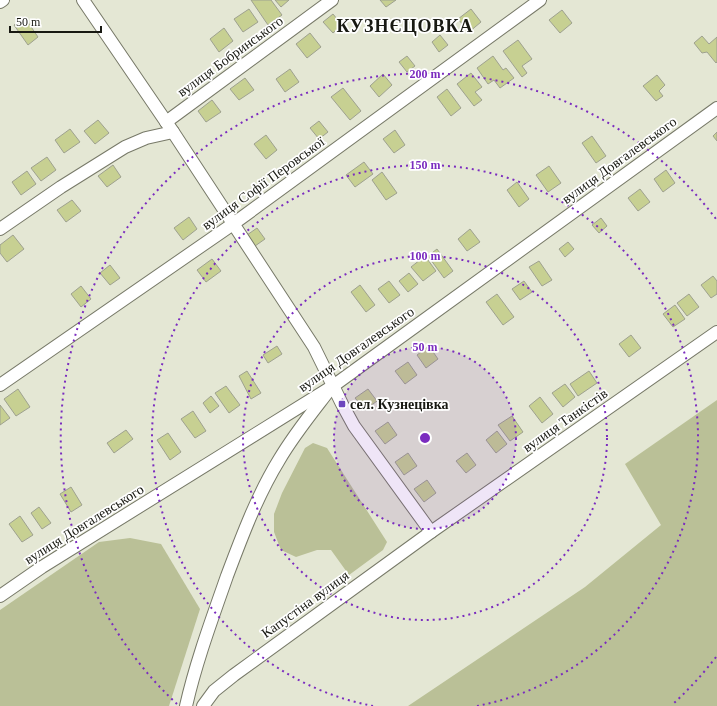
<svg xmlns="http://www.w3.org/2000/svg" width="717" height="706" viewBox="0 0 717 706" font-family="Georgia,serif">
<rect width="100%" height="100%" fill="#e4e7d4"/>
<g fill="#bac097">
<polygon points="717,400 717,706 408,706 585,587 661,525 625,464"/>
<polygon points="313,443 327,448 387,542 383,550 349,575 331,550 317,550 296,557 281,550 274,532 274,514 282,493 305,448"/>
<polygon points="130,538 161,544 200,609 169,706 0,706 0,610 99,542"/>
</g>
<g fill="#c7d092" stroke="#9ea18f">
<polygon points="251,0 271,0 282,15 268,25"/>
<polygon points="275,0 289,0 281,7"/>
<polygon points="380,0 396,0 386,7"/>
<polygon points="249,9 258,22 243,32 234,19"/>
<polygon points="471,9 481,22 469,32 458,19"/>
<polygon points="562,10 572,23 560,33 549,20"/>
<polygon points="333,14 342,25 333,33 323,22"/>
<polygon points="25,18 38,37 28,45 14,25"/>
<polygon points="224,28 233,41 219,52 210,39"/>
<polygon points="310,33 321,47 307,58 296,44"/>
<polygon points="440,35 448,45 439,52 432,42"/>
<polygon points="702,36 709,44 717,37 717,62 716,63 707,52 702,53 694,43"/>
<polygon points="518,40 532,59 522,66 527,73 522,77 503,51"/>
<polygon points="407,56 415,66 407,72 399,62"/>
<polygon points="493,56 503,70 506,68 514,78 500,88 494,80 488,84 477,68"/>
<polygon points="290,69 299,82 285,92 276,79"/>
<polygon points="471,73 482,87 475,92 482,100 474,106 457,84"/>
<polygon points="383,74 392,85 379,97 370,86"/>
<polygon points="657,75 665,85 659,91 663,96 656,101 643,86"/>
<polygon points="245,78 254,90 239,100 230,89"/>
<polygon points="343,88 361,111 350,120 331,97"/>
<polygon points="447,89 461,108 451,116 437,97"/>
<polygon points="212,100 221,112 206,122 198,111"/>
<polygon points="98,120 109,133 95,144 84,131"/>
<polygon points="319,121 328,132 319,139 310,128"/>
<polygon points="70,129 80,142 64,153 55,140"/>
<polygon points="395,130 405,145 394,153 383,139"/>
<polygon points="717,132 717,141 713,136"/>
<polygon points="266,135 277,150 266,159 254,144"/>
<polygon points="592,136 606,156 596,163 582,143"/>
<polygon points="47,157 56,170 41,181 31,168"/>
<polygon points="364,162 373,174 355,187 346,175"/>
<polygon points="113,165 121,177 107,187 98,176"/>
<polygon points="549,166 561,183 548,192 536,175"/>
<polygon points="666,170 675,183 663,192 654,179"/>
<polygon points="27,171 36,184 21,195 12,182"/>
<polygon points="382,172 397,193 386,200 372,180"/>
<polygon points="517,182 529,199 519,207 507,190"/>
<polygon points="640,189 650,202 638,211 628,198"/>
<polygon points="72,200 81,211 66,222 57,210"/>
<polygon points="189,217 197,229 183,240 174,228"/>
<polygon points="601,218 607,226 599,233 592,225"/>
<polygon points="257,228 265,239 255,246 247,235"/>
<polygon points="470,229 480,242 467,251 458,239"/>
<polygon points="13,235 24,249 7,262 0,253 0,245"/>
<polygon points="568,242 574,249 565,257 559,249"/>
<polygon points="437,249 453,271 444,278 428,256"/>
<polygon points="425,256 436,271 423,281 411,267"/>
<polygon points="212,259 221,271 206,282 197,270"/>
<polygon points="539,261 552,280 542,286 529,267"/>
<polygon points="110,265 120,278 110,285 100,273"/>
<polygon points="409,273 418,284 408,292 399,281"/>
<polygon points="713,276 717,281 717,294 711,298 701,285"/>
<polygon points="389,281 400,295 389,303 378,289"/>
<polygon points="524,281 532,292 520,300 512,289"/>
<polygon points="360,285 375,305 366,312 351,292"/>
<polygon points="81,286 91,299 81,307 71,294"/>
<polygon points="497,294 514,317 503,325 486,302"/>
<polygon points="689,294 699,307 687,316 677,303"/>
<polygon points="675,305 685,319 673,327 663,314"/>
<polygon points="631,335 641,348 629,357 619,344"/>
<polygon points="277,346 282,354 268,363 263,355"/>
<polygon points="429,346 438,359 426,368 417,355"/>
<polygon points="408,362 417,375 405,384 395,371"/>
<polygon points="247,371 261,393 251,399 239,376"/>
<polygon points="589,371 597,383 578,396 570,384"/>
<polygon points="565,384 575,397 563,407 552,393"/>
<polygon points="226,386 240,405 229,413 215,393"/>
<polygon points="18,389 30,407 16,416 4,399"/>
<polygon points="368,389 377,401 365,410 355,398"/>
<polygon points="211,396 219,406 210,413 203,403"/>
<polygon points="540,397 553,414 542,423 529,406"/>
<polygon points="0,405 10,418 0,425"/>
<polygon points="193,411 206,431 195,438 181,419"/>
<polygon points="512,416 523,432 510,441 498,425"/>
<polygon points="388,422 397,435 385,444 375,431"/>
<polygon points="126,430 133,439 114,453 107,443"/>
<polygon points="497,431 507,444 496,453 486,440"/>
<polygon points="168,433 181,452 170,460 157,440"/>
<polygon points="408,453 417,466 404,475 395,462"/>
<polygon points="467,453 476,465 466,473 456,461"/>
<polygon points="427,480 436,493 424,502 414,489"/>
<polygon points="71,487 82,505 71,512 60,494"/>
<polygon points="39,507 51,523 42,529 31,513"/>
<polygon points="20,516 33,535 22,542 9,524"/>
</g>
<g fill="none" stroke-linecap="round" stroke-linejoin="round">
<g stroke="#777968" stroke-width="14">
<g id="street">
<polyline points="83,0 173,132 314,347 342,404 354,426 431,532"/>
<polyline points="0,2 3,0"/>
<polyline points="166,122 332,0"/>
<polyline points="0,229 61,187 125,147 146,138 173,132"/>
<polyline points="0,385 233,224 540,0"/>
<polyline points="0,596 42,567 333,386 717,108"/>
<path d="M186,706C196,662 212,619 227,576C242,536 257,496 279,460C293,436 310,415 327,393"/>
<polyline points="203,706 214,691 234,675 431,532 717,332"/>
</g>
</g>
<use href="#street" stroke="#fff" stroke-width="12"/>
</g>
<circle cx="425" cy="438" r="91" fill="#7b2cbf" fill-opacity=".12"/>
<g fill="none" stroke="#7b2cbf" stroke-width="2" stroke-dasharray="2 4">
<circle cx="425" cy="438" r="91"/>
<circle cx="425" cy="438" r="182"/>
<path d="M373 706A273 273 0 1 1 477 706"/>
<path d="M716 657A364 364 0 0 1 673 704M177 704A364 364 0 1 1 716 219"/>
</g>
<rect fill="#6e46be" stroke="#fff" stroke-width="1.5" x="338" y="400" width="8" height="8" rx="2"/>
<g text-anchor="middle" stroke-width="3.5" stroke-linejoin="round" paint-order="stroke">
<g font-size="14" fill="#181912" stroke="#fff">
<text transform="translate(230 56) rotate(-36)" y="5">вулиця Бобринського</text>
<text transform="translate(619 160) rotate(-36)" y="5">вулиця Довгалевського</text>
<text transform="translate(263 183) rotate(-36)" y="5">вулиця Софії Перовської</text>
<text transform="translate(356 349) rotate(-35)" y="5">вулиця Довгалевського</text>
<text transform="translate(565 420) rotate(-35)" y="5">вулиця Танкістів</text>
<text transform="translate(84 524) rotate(-32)" y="5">вулиця Довгалевського</text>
<text transform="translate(305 604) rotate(-36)" y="5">Капустіна вулиця</text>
</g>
<g font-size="14" font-weight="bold" fill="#181912" stroke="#fff" text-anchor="start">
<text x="350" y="409">сел. Кузнецівка</text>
</g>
<g font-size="18" font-weight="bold" letter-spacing="1" fill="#181912" stroke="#fff">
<text x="405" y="32">КУЗНЄЦОВКА</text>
</g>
</g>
<circle cx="425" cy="438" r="6" fill="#7b2cbf" stroke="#fff" stroke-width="2"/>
<g font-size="12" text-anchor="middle" font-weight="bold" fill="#7b2cbf" stroke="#fff" stroke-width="3.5" stroke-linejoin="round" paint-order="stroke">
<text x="425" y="78">200 m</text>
<text x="425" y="169">150 m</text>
<text x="425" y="260">100 m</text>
<text x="425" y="351">50 m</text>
</g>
<path d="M10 26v6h91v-6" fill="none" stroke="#181912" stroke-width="2"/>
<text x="16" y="26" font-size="12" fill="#181912" stroke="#ffffff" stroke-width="3" paint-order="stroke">50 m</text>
</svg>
